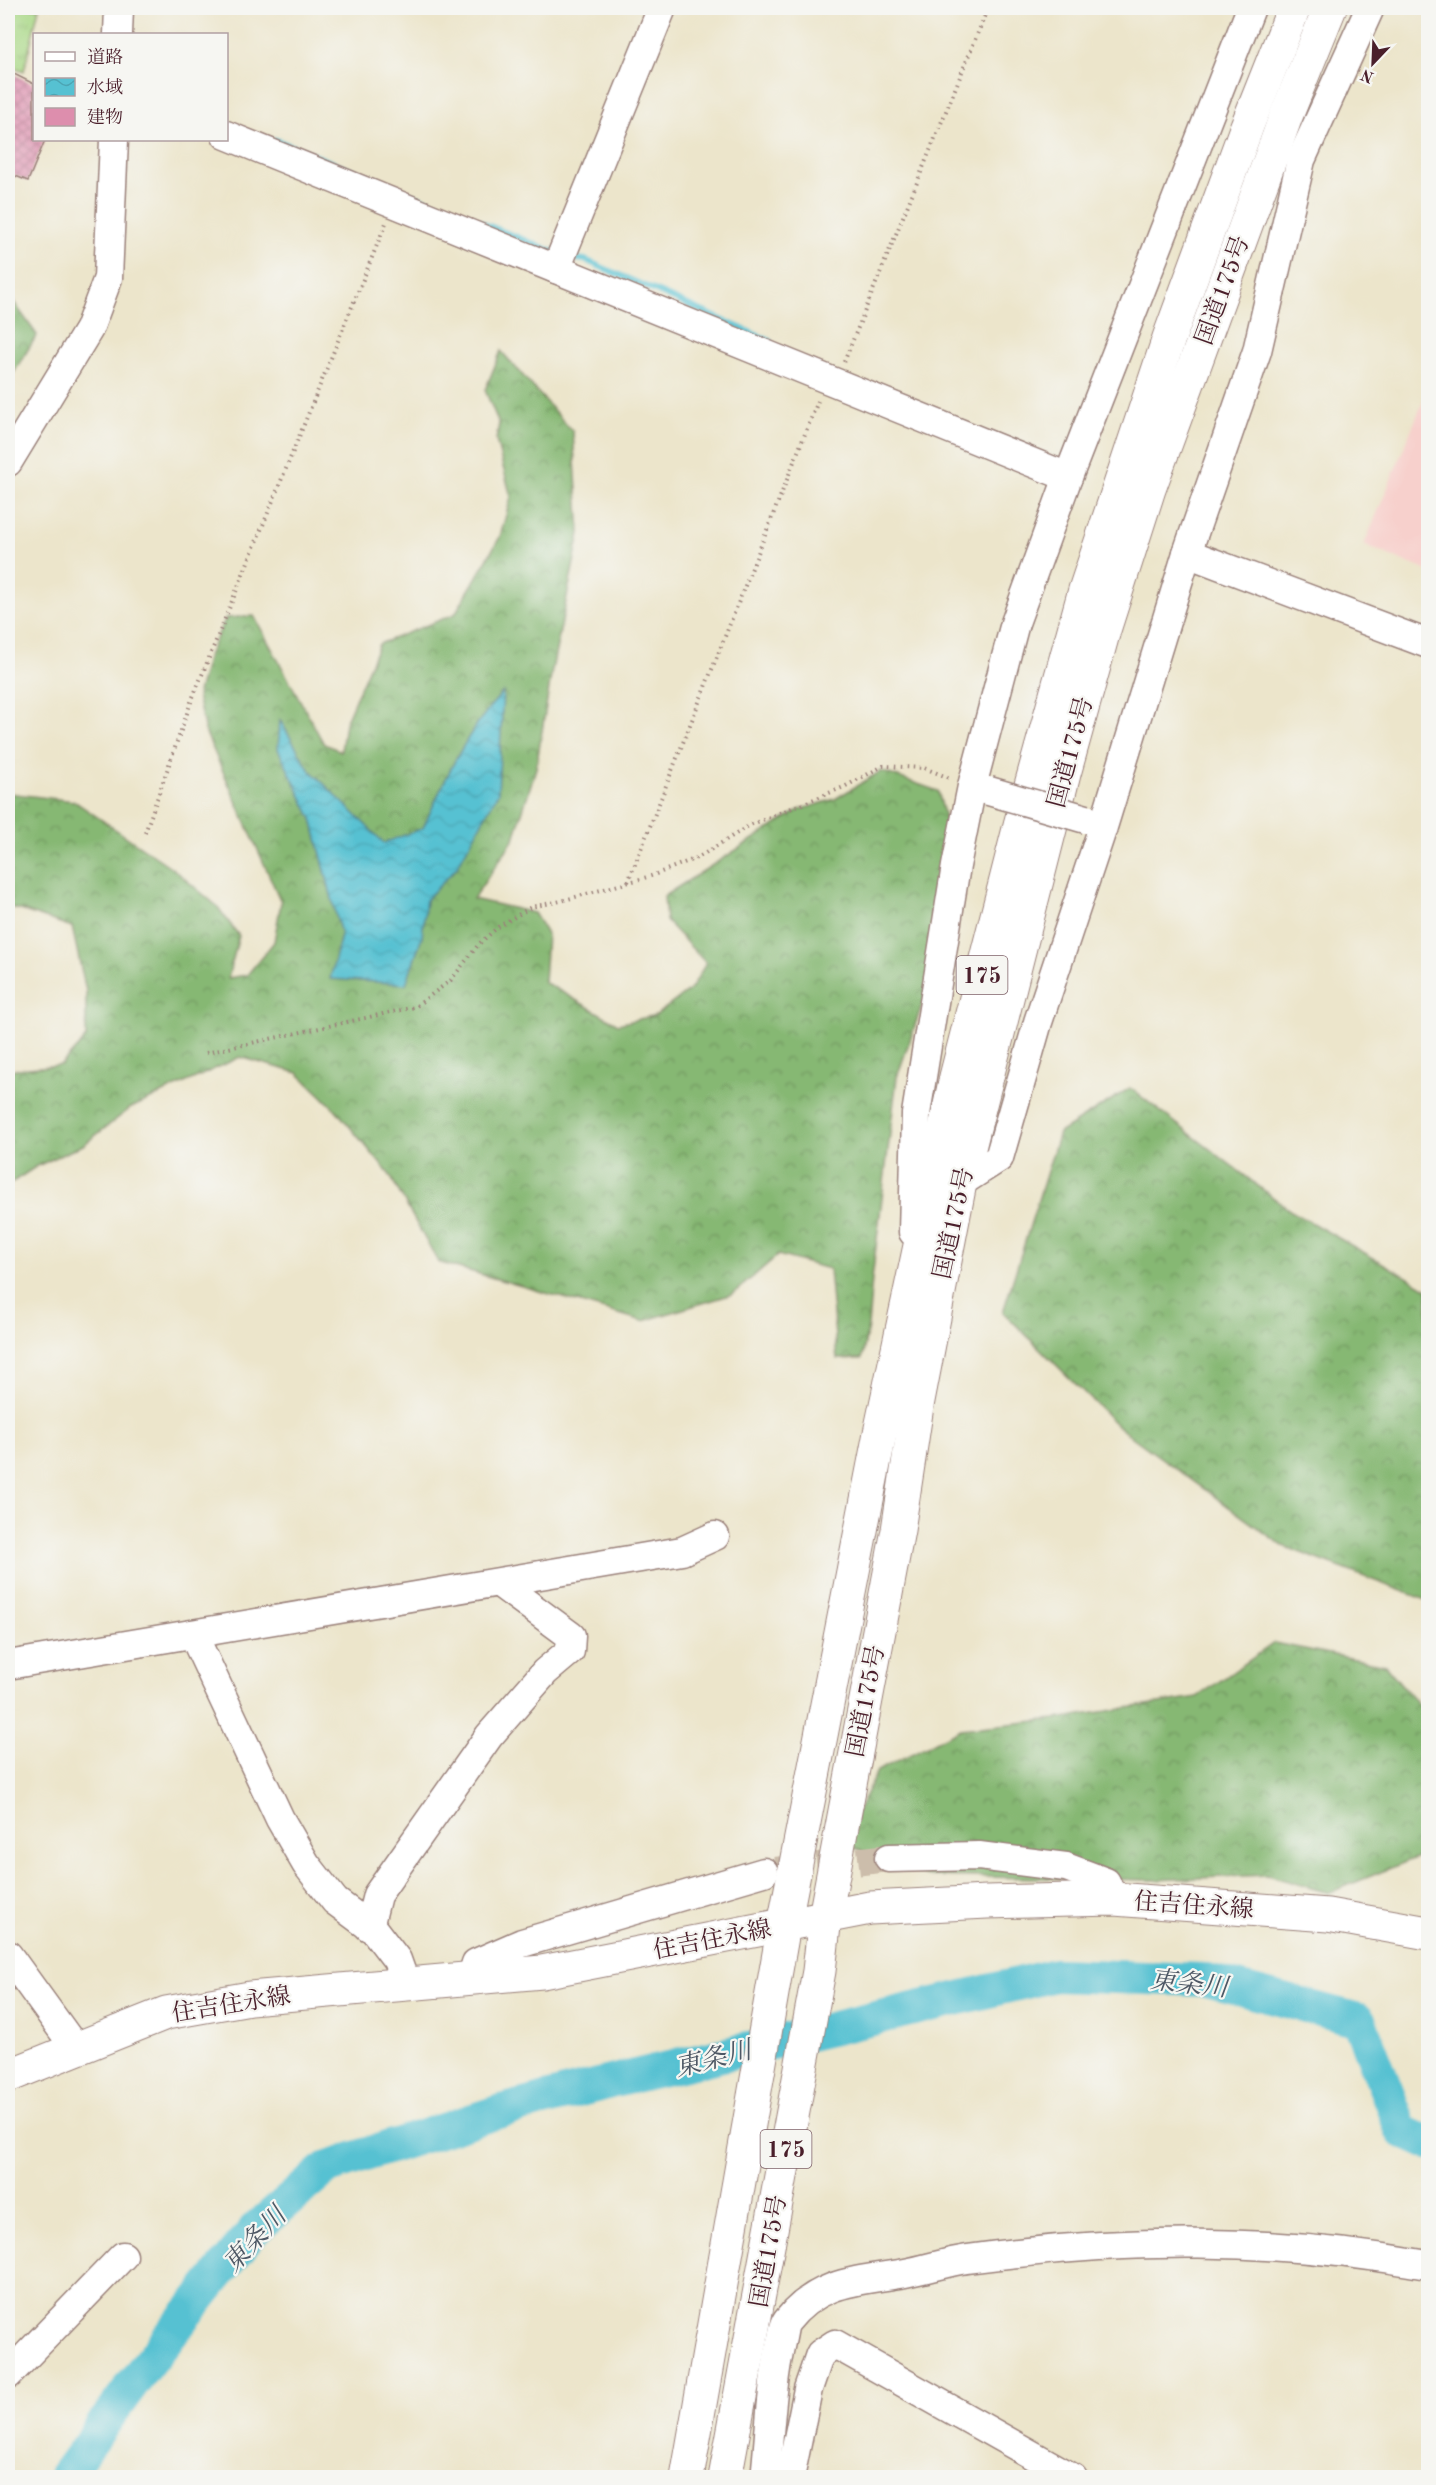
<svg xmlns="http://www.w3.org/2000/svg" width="1436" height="2485" viewBox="0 0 1436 2485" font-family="'Old Standard TT','Noto Serif JP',serif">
<defs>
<pattern id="forest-crowns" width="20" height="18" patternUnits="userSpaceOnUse" patternTransform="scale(1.5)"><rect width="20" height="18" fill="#86b873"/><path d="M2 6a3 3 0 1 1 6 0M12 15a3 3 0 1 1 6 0" fill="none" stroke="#70955f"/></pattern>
<pattern id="park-tufts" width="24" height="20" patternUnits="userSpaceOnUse" patternTransform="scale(1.5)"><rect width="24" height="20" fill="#a9d886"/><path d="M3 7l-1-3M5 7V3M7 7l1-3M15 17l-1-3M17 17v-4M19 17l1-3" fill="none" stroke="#93b974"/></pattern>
<pattern id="water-waves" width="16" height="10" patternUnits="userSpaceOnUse" patternTransform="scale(1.5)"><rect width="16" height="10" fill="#56c1d2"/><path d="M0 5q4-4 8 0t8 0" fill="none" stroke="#4ca5b4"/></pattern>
<pattern id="building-cross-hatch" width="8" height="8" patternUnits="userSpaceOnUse" patternTransform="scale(1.5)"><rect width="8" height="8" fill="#dd8ead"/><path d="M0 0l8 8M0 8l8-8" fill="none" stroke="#b5738d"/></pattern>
</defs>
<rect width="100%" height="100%" fill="#f6f6f2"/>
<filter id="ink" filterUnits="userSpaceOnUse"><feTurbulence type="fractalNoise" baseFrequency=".0167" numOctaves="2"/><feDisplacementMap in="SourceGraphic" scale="12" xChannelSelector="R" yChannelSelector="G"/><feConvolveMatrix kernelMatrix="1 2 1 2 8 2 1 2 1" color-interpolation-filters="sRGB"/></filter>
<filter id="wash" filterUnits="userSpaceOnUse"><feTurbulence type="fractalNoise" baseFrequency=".008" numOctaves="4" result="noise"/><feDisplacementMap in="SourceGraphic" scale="24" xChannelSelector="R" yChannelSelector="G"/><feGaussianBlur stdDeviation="1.35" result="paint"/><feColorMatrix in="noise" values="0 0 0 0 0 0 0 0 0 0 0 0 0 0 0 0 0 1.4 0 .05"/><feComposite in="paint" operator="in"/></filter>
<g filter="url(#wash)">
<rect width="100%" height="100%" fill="#ece5cb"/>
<polygon fill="#f7d0cc" points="1428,389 1428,571 1364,545"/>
<g fill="url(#forest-crowns)" stroke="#686c4f" stroke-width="1.5">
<polygon points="8,294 37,335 8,382"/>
<polygon points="501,351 573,432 580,533 552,670 536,768 514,839 473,899 534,913 547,934 544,982 618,1024 656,1015 691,989 706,963 666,921 664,896 799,810 835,799 881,771 938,791 951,841 934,971 897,1077 872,1279 868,1326 862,1359 837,1359 829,1269 778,1255 733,1294 643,1321 438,1262 389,1174 336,1110 298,1073 240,1057 131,1108 83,1145 37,1166 8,1185 8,1070 61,1065 86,1038 86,991 72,927 21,910 8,907 8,793 74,801 172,868 217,906 239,936 228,978 247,975 274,942 281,902 205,731 197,696 208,656 226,618 254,616 324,744 341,751 345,723 379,644 455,614 500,537 511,497 496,440 499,424 485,390"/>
<polygon points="1130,1088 1291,1211 1428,1289 1428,1601 1283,1546 1121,1429 1003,1312 1059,1133"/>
<polygon points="1274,1643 1385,1665 1428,1716 1428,1853 1329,1893 1267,1875 1153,1880 927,1876 842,1843 877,1771 961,1729 1056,1719 1197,1697"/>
</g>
<polygon fill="url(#park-tufts)" stroke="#7a7c58" stroke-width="1.5" points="8,8 39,8 24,71 8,65"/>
<path fill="url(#water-waves)" stroke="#50707e" stroke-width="1.5" d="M503,692L498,793L457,867L426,900L422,937L406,984L330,979L341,935L312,819L278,749L280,720L309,769L384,843L423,828C445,779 466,731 503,692Z"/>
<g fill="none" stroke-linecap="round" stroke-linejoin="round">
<g stroke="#56c1d2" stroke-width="6">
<polyline points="276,140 554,252"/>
<polyline points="569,258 585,260 770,341"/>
</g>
<polyline stroke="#56c1d2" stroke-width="34" points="64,2478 144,2368 254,2230 328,2167 498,2112 610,2082 1055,1975 1207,1980 1359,2020 1402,2131 1428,2143"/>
</g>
<g id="blocks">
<polygon fill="url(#building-cross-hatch)" points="8,71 34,84 34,140 45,140 28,181 8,173"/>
</g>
</g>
<g filter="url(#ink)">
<use href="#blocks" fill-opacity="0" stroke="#9b827b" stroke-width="1.5"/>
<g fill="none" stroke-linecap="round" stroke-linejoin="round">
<polyline stroke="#ccbdab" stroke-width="28" stroke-dasharray="28 14" stroke-linecap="butt" points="775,1871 889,1858"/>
<g stroke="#9b827b" stroke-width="31">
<g id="minor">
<polyline points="118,34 119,8"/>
<polyline points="226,135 1068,477"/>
<polyline points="556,269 662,8"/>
<polyline points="8,462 89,329 108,278 114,140"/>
<polyline points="1187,553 1428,644"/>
<polyline points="960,1183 999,1158 1038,1022 1103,827 1187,553 1257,351 1301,160 1370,8"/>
<polyline points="913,1232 916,1114 956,866 972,786 1015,623 1068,477 1251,8"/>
<polyline points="193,1634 280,1819 306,1864 335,1901 374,1930 397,1960 406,1985"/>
<polyline points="8,1665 682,1551 715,1536"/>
<polyline points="889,1858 979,1856 1066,1867 1106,1882 1114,1899"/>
<polyline points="369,1927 377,1895 489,1736 545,1672 570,1651 571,1636 499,1583"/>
<polyline points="8,1955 76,2049"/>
<polyline points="471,1979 476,1963 522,1943 764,1872"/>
<polyline points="8,2375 123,2256"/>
<path d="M765,2478C770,2432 771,2387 781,2342C783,2336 783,2326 787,2321C819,2280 860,2281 905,2273C926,2269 947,2262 967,2259C1124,2238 1273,2237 1428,2265"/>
<polyline points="790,2478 808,2389 820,2354 835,2344 1073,2478"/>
</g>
</g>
<g stroke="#9b827b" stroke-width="35">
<polyline id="major" points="8,2076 166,2013 250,1998 542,1972 870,1908 987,1902 1114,1899 1328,1915 1428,1933"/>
</g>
<g stroke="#9b827b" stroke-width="35">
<g id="highway">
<polyline points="687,2478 784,1925 880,1433 956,1077 1020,825 1085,590 1169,338 1247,126 1294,8"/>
<polyline points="725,2478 819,1971 825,1917 898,1530 917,1406 960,1183 1064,774 1104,630 1149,489 1286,116 1330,8"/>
</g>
</g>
<g stroke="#9b827b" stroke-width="4" stroke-dasharray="1.5 4.5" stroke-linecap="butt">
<polyline points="844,362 988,8"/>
<polyline points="145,833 191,702 386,223"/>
<polyline points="628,882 818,401"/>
<polyline points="206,1053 415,1007 451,980 479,944 498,927 531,907 561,901 651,876 699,857 750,825 844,787 883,766 924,768 952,779"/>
</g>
<use href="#minor" stroke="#fff" stroke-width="28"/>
<use href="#major" stroke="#fff" stroke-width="33"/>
<use href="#highway" stroke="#fff" stroke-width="33"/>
<g stroke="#9b827b" stroke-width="31" stroke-linecap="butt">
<polyline id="minor-bridge" points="989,791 1086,819"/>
</g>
<use href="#minor-bridge" stroke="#fff" stroke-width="28"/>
</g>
</g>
<g text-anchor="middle" stroke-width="4.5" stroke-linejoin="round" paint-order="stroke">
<g fill="#f6f6f2" stroke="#7e6067" stroke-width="1.5">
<rect x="956.5" y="956" width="51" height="38" rx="4.5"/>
<rect x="760.5" y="2130" width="51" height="38" rx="4.5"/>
</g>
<g font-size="22" font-weight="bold" fill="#4a1f2b">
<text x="982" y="983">175</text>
<text x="786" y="2157">175</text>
</g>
<g font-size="24" fill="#4a1f2b" stroke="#f6f6f2">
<text transform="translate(1222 290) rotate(-70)" y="8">国道175号</text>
<text transform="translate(1070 752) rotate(-75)" y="8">国道175号</text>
<text transform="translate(953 1223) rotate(-78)" y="8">国道175号</text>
<text transform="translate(865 1701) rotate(-79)" y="8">国道175号</text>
<text transform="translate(1194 1905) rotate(4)" y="8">住吉住永線</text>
<text transform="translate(712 1939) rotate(-11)" y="8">住吉住永線</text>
<text transform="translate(231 2004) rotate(-9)" y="8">住吉住永線</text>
<text transform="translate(768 2251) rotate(-80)" y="8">国道175号</text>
</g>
<g font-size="26" font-style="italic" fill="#4e5865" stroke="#f6f6f2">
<text transform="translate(1189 1983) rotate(6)" y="9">東条川</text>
<text transform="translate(713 2058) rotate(-14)" y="9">東条川</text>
<text transform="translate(254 2239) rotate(-47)" y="9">東条川</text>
</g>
</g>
<rect width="1436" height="2485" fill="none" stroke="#f6f6f2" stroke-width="30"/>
<rect x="33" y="33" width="195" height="108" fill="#f6f6f2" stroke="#b1a0a2" stroke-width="1.5"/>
<rect x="45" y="52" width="30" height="9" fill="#ffffff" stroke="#b1a0a2" stroke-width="1.5"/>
<text x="87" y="63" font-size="18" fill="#4a1f2b">道路</text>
<rect x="45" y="78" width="30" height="18" fill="url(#water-waves)" stroke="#b1a0a2" stroke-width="1.5"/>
<text x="87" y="93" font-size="18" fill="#4a1f2b">水域</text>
<rect x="45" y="108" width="30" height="18" fill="#dd8ead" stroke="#b1a0a2" stroke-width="1.5"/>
<text x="87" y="123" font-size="18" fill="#4a1f2b">建物</text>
<g transform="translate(1373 63) rotate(203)" stroke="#f6f6f2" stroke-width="4.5" paint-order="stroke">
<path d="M0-4.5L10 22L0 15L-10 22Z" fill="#4a1f2b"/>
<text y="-9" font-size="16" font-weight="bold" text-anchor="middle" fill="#4a1f2b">N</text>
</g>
</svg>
